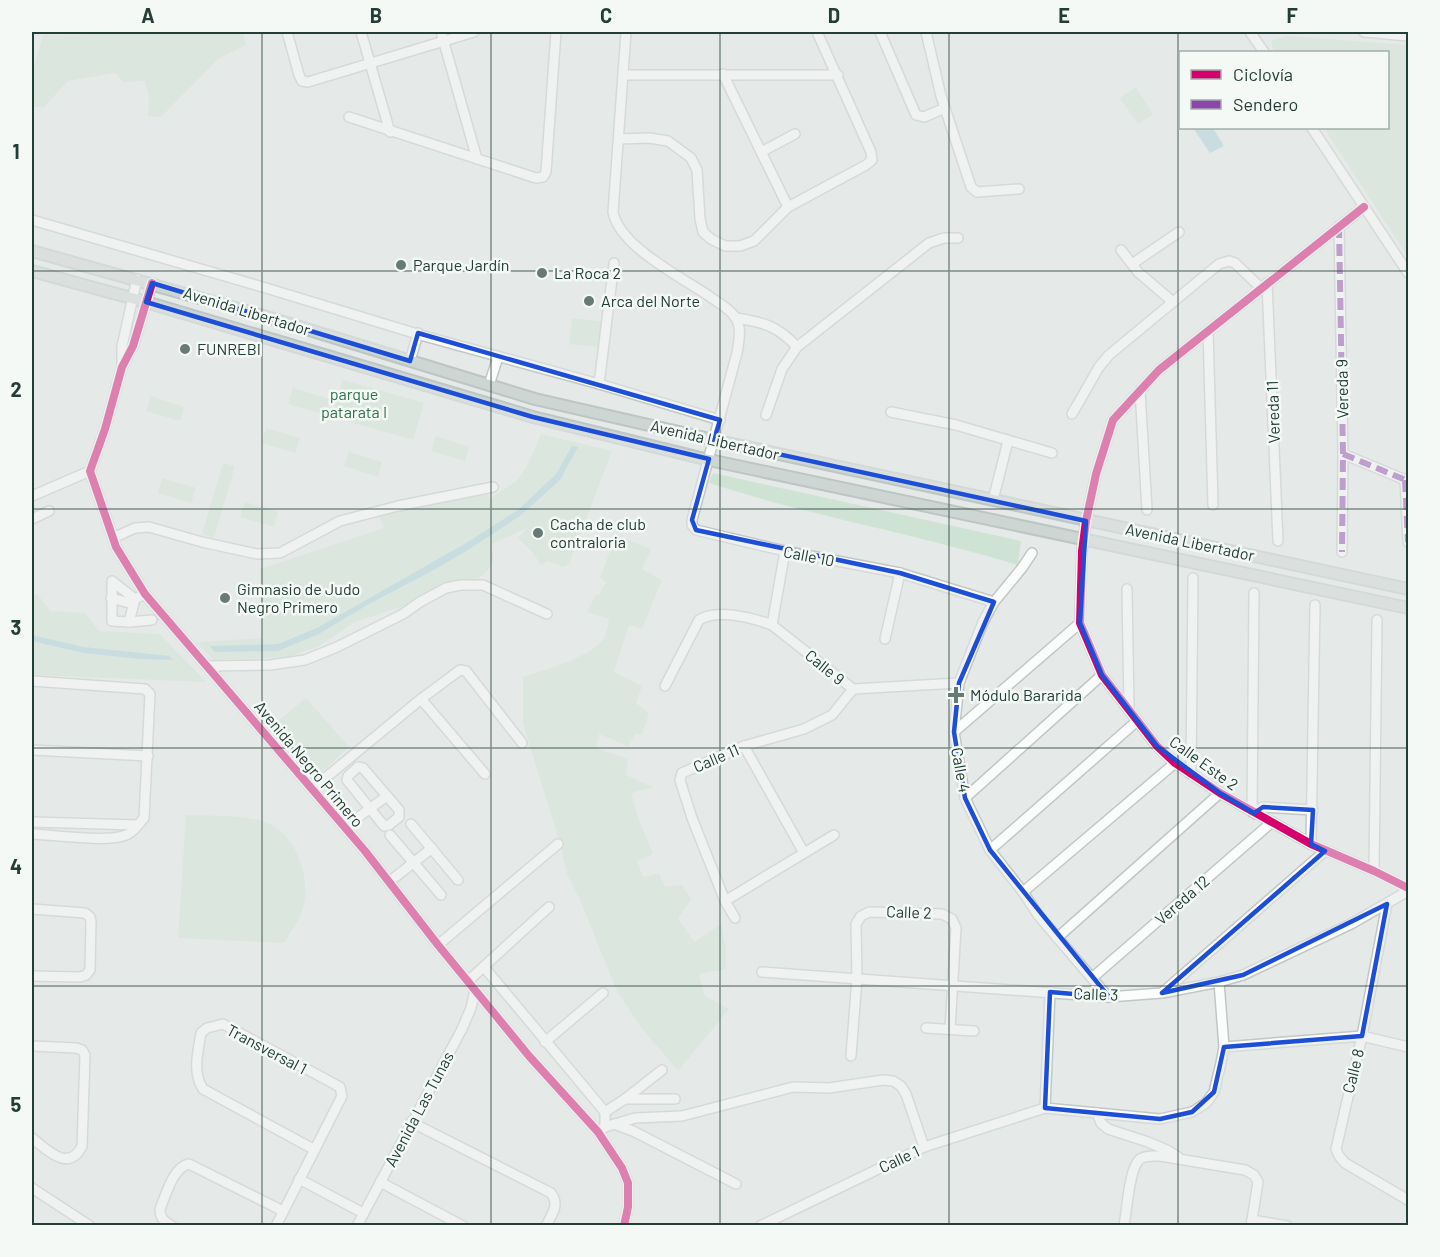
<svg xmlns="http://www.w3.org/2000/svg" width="1440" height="1257" viewBox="0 0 1440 1257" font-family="Barlow,sans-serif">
<rect width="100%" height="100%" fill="#e5eae8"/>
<g fill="#cfe3d5">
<polygon points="212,32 243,34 246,45 218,59 161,117 148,116 149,97 145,81 123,82 115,73 68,81 44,107 32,107 32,72 43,35"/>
<polygon points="1288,36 1408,45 1408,257 1324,128 1388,128 1388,52 1275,52 1272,47 1272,40"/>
<polygon points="1136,87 1153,115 1138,124 1120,98"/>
<polygon points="572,318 606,322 602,348 569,344"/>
<polygon points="343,380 424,403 413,440 288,404 293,388 330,399 327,408 333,410"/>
<polygon points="151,396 184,407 180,421 146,411"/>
<polygon points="266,428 300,438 295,453 262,443"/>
<path d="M541,434L612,451L569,564L563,567L548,561L541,565L533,553L518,538L527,528L490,545C500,566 484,575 468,585L355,622L319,646L289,657L213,660L196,642L263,638L260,569L384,528L378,515L436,501L486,493L491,499C498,490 511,487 518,479C529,466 534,449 541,434Z"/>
<polygon points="436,436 469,447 465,461 431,451"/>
<polygon points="349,452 382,462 378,477 344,466"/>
<polygon points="223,463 235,466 214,538 202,534"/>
<path d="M713,473L1021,541L1018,565C916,534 810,516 709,483Z"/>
<polygon points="162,478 196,488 191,503 158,493"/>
<polygon points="245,502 278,512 274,527 240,517"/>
<path d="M616,535L651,549L642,569L662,580L642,629L629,625L614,672L642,686L636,703L649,713L642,735L635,734L628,746L599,734L596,748L628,759L626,775L653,787L631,793L638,817L653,854L637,861L643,877L659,873L665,887L682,885L691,899L678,918L694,942L721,924L726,949V969L699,974L705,996L729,1009L678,1071L640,1026L616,989L579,897L567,874L558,837L523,723V677C544,670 592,657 604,638C607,633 608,625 609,619L587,612L595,596L600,593L606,582L600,578Z"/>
<polygon points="32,595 38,595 50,611 85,613 99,631 160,634 206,682 32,675"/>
<polygon points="306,698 349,747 313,780 271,727"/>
<path d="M186,815C213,816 243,814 268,823C297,834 313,884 302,911C298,922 290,933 284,943L178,938Z"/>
</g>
<g fill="#a7cfd7">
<polygon points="1193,128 1213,128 1224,146 1210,153"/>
<polygon points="572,446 578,447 560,480 520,516 468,550 432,571 369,604 319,634 278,651 214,652 210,646 278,644 317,628 466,543 518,510 556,474"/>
<polygon points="32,635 84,647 170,656 173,660 140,659 83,653 32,641"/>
</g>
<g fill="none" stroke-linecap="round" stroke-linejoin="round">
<g stroke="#c2c7c5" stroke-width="12">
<g id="minor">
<polyline points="287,32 299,75 302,81 308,82 474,32"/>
<polyline points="361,32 390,132"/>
<polyline points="441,32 477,159"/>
<path d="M626,32L613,212C619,246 681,277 709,296C717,302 729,308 735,317C742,326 739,342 737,353L692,520V525L696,530L785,551L900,573L994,602"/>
<polyline points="880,32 916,115 924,117 945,108"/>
<polyline points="926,32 941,96 971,187 977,192 1019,189"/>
<polyline points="1250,32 1264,52"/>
<polyline points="1364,32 1408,36"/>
<polyline points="723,74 788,207"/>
<polyline points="623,75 838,75"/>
<polyline points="349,117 536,178 543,177 546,172 556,32"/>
<polyline points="1312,128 1408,273"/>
<polyline points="619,139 649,138 668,141 691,158 697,170 700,219 703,232 711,239 725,246 740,246 754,241 788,207 866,165 872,160 871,152 817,32"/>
<polyline points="761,152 795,134"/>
<polyline points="1364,207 1159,370 1113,420 1096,474 1086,521 1082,551 1080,623 1102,675 1157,746 1175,763 1220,793 1311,844 1374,871 1408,888"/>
<polyline points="32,220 266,288 424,336 599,384 720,420"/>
<polyline points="1339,226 1343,454 1342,552"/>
<polyline points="1121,250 1138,272 1173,302"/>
<polyline points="1132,264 1179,232"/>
<polyline points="152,283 133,346 122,367 105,429 90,471 116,547 145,594 365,851 438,945 529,1056 598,1132 622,1168 628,1183 628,1207 624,1226"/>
<polyline points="1267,283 1278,541"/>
<path d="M736,318C763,322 778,326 797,347L929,243L944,238H958"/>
<polyline points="1208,331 1213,505"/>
<polyline points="410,361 418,333"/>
<polyline points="122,367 122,346 137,279"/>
<polyline points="599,384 614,263"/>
<polyline points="489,385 498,357"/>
<polyline points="1140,390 1147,510"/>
<polyline points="891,412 956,425 1052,453"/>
<polyline points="1072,414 1099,367 1109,355 1219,264 1229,261 1235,263 1261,288"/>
<polyline points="766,415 782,369 797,347"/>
<polyline points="1343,454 1408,481"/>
<polyline points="1405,480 1408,542"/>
<polyline points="32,496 90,471"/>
<polyline points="993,500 1008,441"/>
<polyline points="32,519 49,511"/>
<polyline points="113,538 135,528 149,527 202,542 257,554 280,553 340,521 398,506 493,487"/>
<polyline points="785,551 772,625 853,689 959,683"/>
<polyline points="1032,553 1022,568 994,602 983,622 959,683 954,732 965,798 990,850 1023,892 1038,915 1108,997"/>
<polyline points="1127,589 1129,709"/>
<polyline points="111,598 133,604"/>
<polyline points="135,599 112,581 112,621 129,622 135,599 145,594"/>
<polyline points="129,622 152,620"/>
<polyline points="885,639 900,573"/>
<polyline points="208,666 270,665 305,660 337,647 403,614 420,602 446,588 461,585 483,585 547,614"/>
<polyline points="32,681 145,689 150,694 144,818 138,825 32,822"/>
<path d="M665,686L699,620C717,608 753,618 772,625"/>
<polyline points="421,699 485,774"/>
<polyline points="954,732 1080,623"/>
<polyline points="744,746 804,853"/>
<polyline points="32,750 148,756"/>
<polygon points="358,767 363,768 399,810 399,817 389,825 384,826 347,780 348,776"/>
<polyline points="1191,773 1193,578"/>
<polyline points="312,789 421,699 460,670 466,671 522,743"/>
<polyline points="965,798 1102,675"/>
<polyline points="1252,812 1254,593"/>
<polyline points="1256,814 1259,809 1263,807 1313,810"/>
<polyline points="411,824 458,880"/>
<polyline points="345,827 387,796"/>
<path d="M32,834C54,835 104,842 123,836C129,835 134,830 138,825"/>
<polyline points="390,835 441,895"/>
<polyline points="1311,844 1315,605"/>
<polyline points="990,850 1137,721"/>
<polyline points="1374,871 1377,620"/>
<polyline points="389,882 432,848"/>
<polyline points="1023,892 1175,763"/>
<polyline points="725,901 834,835"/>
<polyline points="1387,904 1362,1036 1336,1149 1339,1156 1345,1163 1408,1200"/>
<polyline points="32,909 85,913 90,917 91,922 90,970 86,975 80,977 32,976"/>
<polyline points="735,918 725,901 692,818 680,780 682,773 744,746 804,729 832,715 853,689"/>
<polyline points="1057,938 1220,793"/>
<polyline points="438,945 558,844"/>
<polyline points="484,967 605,1112"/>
<polyline points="762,972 1108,997 1162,993 1219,982 1243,975 1351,924 1408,891"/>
<polyline points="1092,978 1272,822"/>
<polyline points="468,981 549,907"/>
<polyline points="1162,993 1325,851"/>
<polyline points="926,1028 974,1031"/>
<polyline points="545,1042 603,993"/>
<path d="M32,1046L76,1048L82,1050L85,1055L82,1146C69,1173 47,1150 32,1138"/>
<polyline points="1224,1047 1362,1036 1408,1047"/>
<polyline points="851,1056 857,978 856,924 861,916 869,912 942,914 952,919 956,928 950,1029"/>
<polyline points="625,1099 675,1099"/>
<polyline points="1045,1108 1050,992"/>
<polyline points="1097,1113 1101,1123 1108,1129 1148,1142 1169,1151 1178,1157"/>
<path d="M411,1122L551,1193C560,1205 552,1214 546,1226"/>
<polyline points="614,1124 633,1131 736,1184"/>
<polyline points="605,1127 605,1112 625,1099 662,1070"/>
<polyline points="598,1132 605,1127 635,1118 682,1116 793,1087 829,1088 883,1080 893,1081 901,1086 906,1094 924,1147"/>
<polyline points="299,1179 363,1213"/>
<polyline points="380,1182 463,1226"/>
<polyline points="32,1188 90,1226"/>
<polyline points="1252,1220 1287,1226"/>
<path d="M172,1226C164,1221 160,1219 160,1209C166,1195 173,1167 189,1164L283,1211"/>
<path d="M276,1226C298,1183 320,1139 342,1096L340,1087L223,1024L207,1028L201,1033C198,1052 192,1072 203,1089L315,1150"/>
<polyline points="357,1226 462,1029 471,1008 475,990"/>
<polyline points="760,1226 924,1147 1045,1108 1160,1119 1192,1112 1206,1103 1214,1092 1221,1063 1224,1047 1219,982"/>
<path d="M1124,1226C1127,1210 1129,1168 1140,1159C1146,1155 1153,1156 1160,1156L1245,1170L1254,1175L1258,1182L1251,1226"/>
</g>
</g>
<g stroke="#bdc6c4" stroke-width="14">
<g id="major">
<polyline points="32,251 257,314 535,399 714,440 1408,589"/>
<polyline points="32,271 146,302 533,417 709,460 1408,608"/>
</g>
</g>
<use href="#minor" stroke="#fbfcfc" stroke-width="9"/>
<use href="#major" stroke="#ced6d4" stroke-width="10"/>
<g stroke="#8e44ad" stroke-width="6" stroke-dasharray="12 6" stroke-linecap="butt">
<polyline points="1339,226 1343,454 1342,552"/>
<polyline points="1343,454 1408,481"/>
<polyline points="1405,480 1408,542"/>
</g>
<g stroke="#f4f9f6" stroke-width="11">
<g id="cycleway">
<polyline points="1364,207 1159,370 1113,420 1096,474 1086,521 1082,551 1080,623 1102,675 1157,746 1175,763 1220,793 1311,844 1374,871 1408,888"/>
<polyline points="152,283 133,346 122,367 105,429 90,471 116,547 145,594 365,851 438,945 529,1056 598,1132 622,1168 628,1183 628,1207 624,1226"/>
</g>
</g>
<use href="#cycleway" stroke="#d6006c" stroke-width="8"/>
</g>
<path d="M0 0H1440V1257H0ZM152,283L410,361L418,333L720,420L714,440L1086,521L1080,623L1102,675L1157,746L1220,793L1254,813L1263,807L1313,810L1311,844L1325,851L1162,993L1243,975L1387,904L1362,1036L1224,1047L1214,1092L1192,1112L1160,1119L1045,1108L1050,992L1109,997L990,850L965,798L954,732L959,683L994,602L900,573L696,530L692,520L709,459L533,417L146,302Z" fill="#e5eae8" fill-opacity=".55" fill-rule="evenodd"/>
<path fill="none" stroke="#1d4ed8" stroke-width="4.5" stroke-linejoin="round" d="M152,283L410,361L418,333L720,420L714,440L1086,521L1080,623L1102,675L1157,746L1220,793L1254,813L1263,807L1313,810L1311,844L1325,851L1162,993L1243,975L1387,904L1362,1036L1224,1047L1214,1092L1192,1112L1160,1119L1045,1108L1050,992L1109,997L990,850L965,798L954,732L959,683L994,602L900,573L696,530L692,520L709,459L533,417L146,302Z"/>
<path fill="none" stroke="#233d37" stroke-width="1.5" stroke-opacity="0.55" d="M262,32V1226M491,32V1226M720,32V1226M949,32V1226M1178,32V1226M32,271H1408M32,509H1408M32,748H1408M32,986H1408"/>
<g fill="#677a75" stroke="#f4f9f6" stroke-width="2">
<circle cx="401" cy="265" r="6"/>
<circle cx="542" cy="273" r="6"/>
<circle cx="589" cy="301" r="6"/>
<circle cx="185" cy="349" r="6"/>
<circle cx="538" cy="533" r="6"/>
<circle cx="225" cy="598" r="6"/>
<path d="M953 686h6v6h6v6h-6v6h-6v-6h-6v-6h6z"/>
</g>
<g text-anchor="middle" stroke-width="5" stroke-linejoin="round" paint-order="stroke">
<g font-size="16" fill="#233d37" stroke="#f4f9f6" text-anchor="start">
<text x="413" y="271">Parque Jardín</text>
<text x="554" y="279">La Roca 2</text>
<text x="601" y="307">Arca del Norte</text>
<text x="197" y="355">FUNREBI</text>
<text x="550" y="530">Cacha de club<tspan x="550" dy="18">contraloria</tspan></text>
<text x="237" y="595">Gimnasio de Judo<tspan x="237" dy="18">Negro Primero</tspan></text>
<text x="970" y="701">Módulo Bararida</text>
</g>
<g font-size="16" fill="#233d37" stroke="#f4f9f6">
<text transform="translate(247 311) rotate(17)" y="6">Avenida Libertador</text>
<text transform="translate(1342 389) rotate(-91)" y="6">Vereda 9</text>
<text transform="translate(1273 412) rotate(-92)" y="6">Vereda 11</text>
<text transform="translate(715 440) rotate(13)" y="6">Avenida Libertador</text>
<text transform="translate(1190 542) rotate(12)" y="6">Avenida Libertador</text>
<text transform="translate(809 556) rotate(11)" y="6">Calle 10</text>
<text transform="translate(825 667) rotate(39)" y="6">Calle 9</text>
<text transform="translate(716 758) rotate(-23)" y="6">Calle 11</text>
<text transform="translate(1204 763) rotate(36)" y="6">Calle Este 2</text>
<text transform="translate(309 764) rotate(50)" y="6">Avenida Negro Primero</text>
<text transform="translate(961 770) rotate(80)" y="6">Calle 4</text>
<text transform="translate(1182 900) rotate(-41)" y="6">Vereda 12</text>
<text transform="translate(909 912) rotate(2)" y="6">Calle 2</text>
<text transform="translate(1096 994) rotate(2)" y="6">Calle 3</text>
<text transform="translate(267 1049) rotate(28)" y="6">Transversal 1</text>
<text transform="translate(1353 1071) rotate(-76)" y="6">Calle 8</text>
<text transform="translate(419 1109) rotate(-62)" y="6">Avenida Las Tunas</text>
<text transform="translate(899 1159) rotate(-25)" y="6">Calle 1</text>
</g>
<g font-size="16" fill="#2e734b" stroke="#f4f9f6">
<text x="354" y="400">parque<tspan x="354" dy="18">patarata I</tspan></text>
</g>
</g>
<rect width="1440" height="1257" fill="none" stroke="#f4f9f6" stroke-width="66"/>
<rect x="1179" y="51" width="210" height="78" fill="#f4f9f6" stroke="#a0aeaa" stroke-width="1.5"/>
<rect x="1191" y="70" width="30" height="9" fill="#d6006c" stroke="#a0aeaa" stroke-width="1.5"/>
<text x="1233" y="81" font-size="18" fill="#233d37">Ciclovía</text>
<rect x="1191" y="100" width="30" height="9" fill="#8e44ad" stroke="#a0aeaa" stroke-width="1.5"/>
<text x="1233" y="111" font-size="18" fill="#233d37">Sendero</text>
<rect x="33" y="33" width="1374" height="1191" fill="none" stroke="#233d37" stroke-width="2"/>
<g font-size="20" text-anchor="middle" font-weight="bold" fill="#233d37">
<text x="148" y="23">A</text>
<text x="376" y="23">B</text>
<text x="606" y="23">C</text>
<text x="834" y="23">D</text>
<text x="1064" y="23">E</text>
<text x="1292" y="23">F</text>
<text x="16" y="159">1</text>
<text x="16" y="397">2</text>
<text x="16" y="635">3</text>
<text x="16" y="874">4</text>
<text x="16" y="1112">5</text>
</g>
</svg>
